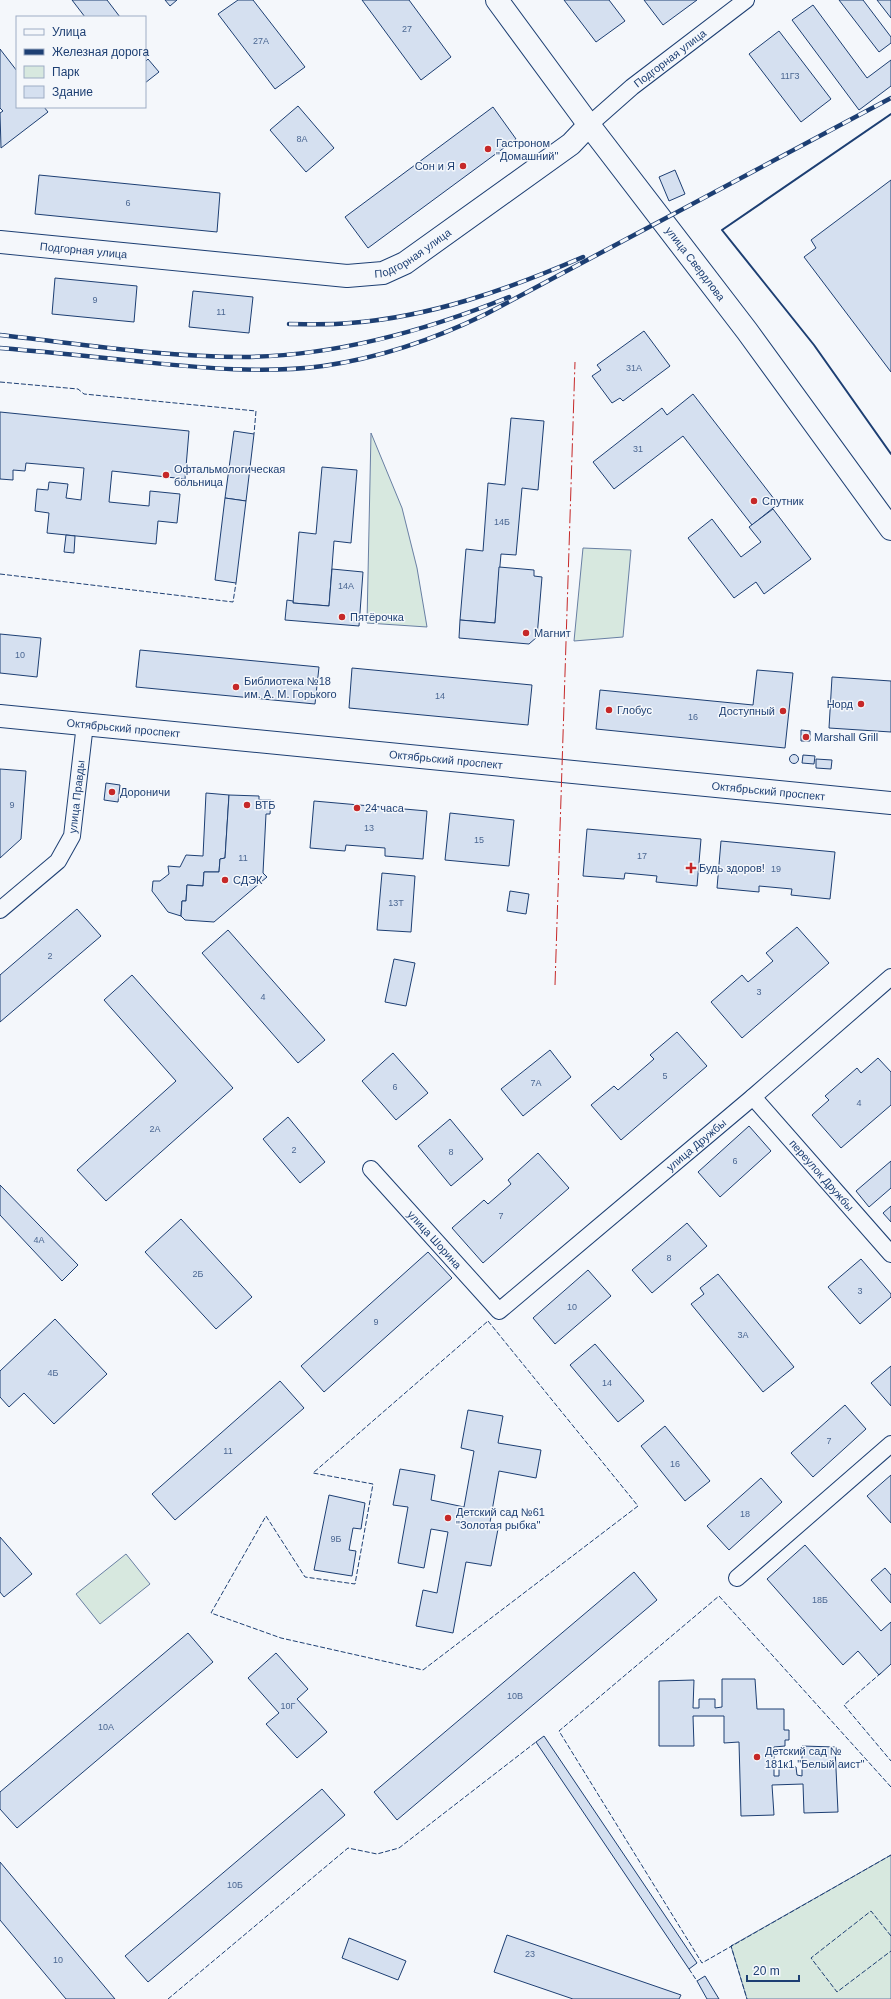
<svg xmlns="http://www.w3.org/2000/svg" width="891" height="1999" viewBox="0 0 891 1999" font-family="Helvetica,sans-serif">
<rect width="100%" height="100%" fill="#f4f7fb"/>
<g fill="#d7e8df" stroke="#687fa3">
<polygon points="371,433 402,508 417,568 427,627 367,623"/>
<polygon points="583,548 631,550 623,637 574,641"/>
<polygon points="126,1554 150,1584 100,1624 76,1594"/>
<polygon points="891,1855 891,1999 747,1999 731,1946"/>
</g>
<g fill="#d5e0f0" stroke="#1d3f73">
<polygon points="72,0 107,0 120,17 85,17"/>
<polygon points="165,0 177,0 170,6"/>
<polygon points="238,0 253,0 305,67 275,89 218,14"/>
<polygon points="362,0 409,0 451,57 421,80"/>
<polygon points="564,0 609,0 625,21 596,42"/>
<polygon points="644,0 697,0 663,25"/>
<polygon points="839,0 863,0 891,37 891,43 879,52"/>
<polygon points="877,0 891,0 891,18"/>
<polygon points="813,5 867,78 891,60 891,86 859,110 792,20"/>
<polygon points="779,31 831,99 801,122 749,54"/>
<polygon points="0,49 17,71 17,107 44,107 48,112 1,148 0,113 3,111 0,108"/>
<polygon points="148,59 159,72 145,83 145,62"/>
<polygon points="298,106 334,148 306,172 270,130"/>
<polygon points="493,107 516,139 368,248 345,217"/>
<polygon points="675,170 685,194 669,201 659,177"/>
<polygon points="39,175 220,193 217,232 35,214"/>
<polygon points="891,180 891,372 804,257 816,248 811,240"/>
<polygon points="55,278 137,286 134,322 52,314"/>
<polygon points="193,291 253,297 249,333 189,327"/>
<polygon points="644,331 670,366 623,401 620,398 612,403 592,376 601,370 597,365"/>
<polygon points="693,394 778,504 752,525 683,436 614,489 593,462 662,408 667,415"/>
<polygon points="0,412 189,431 185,479 112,471 109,502 149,506 150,491 180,494 177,523 158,521 156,544 47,533 49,513 35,511 37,489 48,490 49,482 68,484 66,498 81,500 84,468 26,463 25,471 13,470 13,480 0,479"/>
<polygon points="511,418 544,421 538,490 522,488 516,555 501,554 495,623 460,620 466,549 483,551 488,483 505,485"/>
<polygon points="234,431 254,434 246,501 225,498"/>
<polygon points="322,467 357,470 351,543 334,541 329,606 293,603 299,532 316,534"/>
<polygon points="225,498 246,501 236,583 215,580"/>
<polygon points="773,509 811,559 764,594 756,582 734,598 688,538 712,519 741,557 761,542 749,527"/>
<polygon points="66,535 75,536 74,553 64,552"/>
<polygon points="499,567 534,570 534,576 542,577 537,637 529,644 459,638 460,620 495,623"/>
<polygon points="332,569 363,572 359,626 285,620 287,600 293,601 293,603 329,606"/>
<polygon points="0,634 41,638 37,677 0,673"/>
<polygon points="140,650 319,667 315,704 136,687"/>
<polygon points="352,668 532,685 528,725 349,708"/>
<polygon points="757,670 793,673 785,748 596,729 600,690 753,705"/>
<polygon points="832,677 891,681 891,732 829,728"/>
<polygon points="801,730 810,731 810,741 801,741"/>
<circle cx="794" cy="759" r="4.5"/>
<polygon points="803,755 815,756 814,764 802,763"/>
<polygon points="816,759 832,760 831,769 816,768"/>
<polygon points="0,769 26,771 21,839 0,858"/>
<polygon points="106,783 120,785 118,802 104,800"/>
<polygon points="206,793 229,795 225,858 220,859 219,872 204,872 203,886 187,885 186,901 182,901 181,916 168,912 152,891 153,881 160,881 169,874 168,866 180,867 186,855 203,856"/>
<polygon points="229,795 259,796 259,800 271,800 270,814 266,814 263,873 267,877 214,922 185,920 181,916 182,901 186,901 187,885 203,886 204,872 219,872 220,859 225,858"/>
<polygon points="314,801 427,811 423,859 385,856 385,848 346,845 345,851 310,848"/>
<polygon points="450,813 514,820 509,866 445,860"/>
<polygon points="587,829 701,839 697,886 656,882 657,876 625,873 624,879 583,876"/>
<polygon points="721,841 835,852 830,899 791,895 792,889 759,886 759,892 717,888"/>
<polygon points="382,873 415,876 411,932 377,930"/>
<polygon points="510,891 529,894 526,914 507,911"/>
<polygon points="77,909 101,936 0,1022 0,975"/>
<polygon points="797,927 829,963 742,1038 711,1002 742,975 748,982 773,961 766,953"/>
<polygon points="228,930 325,1040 298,1063 202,953"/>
<polygon points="394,959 415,963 406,1006 385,1002"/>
<polygon points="132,975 233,1088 106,1201 77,1170 176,1081 104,1000"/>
<polygon points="677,1032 707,1066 621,1140 591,1105 614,1086 618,1090 654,1059 650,1055"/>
<polygon points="550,1050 571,1077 523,1116 501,1089"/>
<polygon points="393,1053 428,1093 396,1120 362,1081"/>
<polygon points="878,1058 891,1072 891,1105 841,1148 812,1115 829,1100 825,1096 857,1068 861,1073"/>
<polygon points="288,1117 325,1162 300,1183 263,1139"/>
<polygon points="450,1119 483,1159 451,1186 418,1146"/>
<polygon points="749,1126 771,1151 720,1197 698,1172"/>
<polygon points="538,1153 569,1188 483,1263 452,1228 484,1200 488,1204 511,1184 508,1180"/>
<polygon points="891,1161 891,1188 869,1207 856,1191"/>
<polygon points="0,1185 78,1265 62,1281 0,1215"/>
<polygon points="891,1206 891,1222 883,1213"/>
<polygon points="181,1219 252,1297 216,1329 145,1252"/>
<polygon points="687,1223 707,1246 652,1293 632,1270"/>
<polygon points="428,1252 452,1278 324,1392 301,1366"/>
<polygon points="861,1259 891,1294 891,1297 860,1324 828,1287"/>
<polygon points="588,1270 611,1296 555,1344 533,1318"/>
<polygon points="718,1274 794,1367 763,1392 691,1304 704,1294 700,1288"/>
<polygon points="55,1319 107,1374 54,1424 24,1393 9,1407 0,1397 0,1371"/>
<polygon points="595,1344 644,1401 618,1422 570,1365"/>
<polygon points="891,1366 891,1406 871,1383"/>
<polygon points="280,1381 304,1408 175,1520 152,1494"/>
<polygon points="845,1405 866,1429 813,1477 791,1453"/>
<polygon points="468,1410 503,1416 498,1443 541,1450 536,1478 499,1471 489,1528 498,1529 491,1566 466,1562 453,1633 416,1626 423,1590 437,1593 448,1532 431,1529 424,1568 398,1563 408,1507 393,1505 400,1469 435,1475 431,1500 464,1507 474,1451 461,1448"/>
<polygon points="665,1426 710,1481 685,1501 641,1446"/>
<polygon points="891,1475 891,1523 867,1496"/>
<polygon points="761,1478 782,1502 729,1550 707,1526"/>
<polygon points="329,1495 365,1503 361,1529 353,1528 349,1550 356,1551 352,1576 314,1570"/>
<polygon points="0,1537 32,1574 4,1597 0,1592"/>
<polygon points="805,1545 881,1631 891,1622 891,1664 879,1675 858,1651 843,1665 767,1579"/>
<polygon points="885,1568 891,1575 891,1603 871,1580"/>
<polygon points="634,1572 657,1600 397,1820 374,1792"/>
<polygon points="188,1633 213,1662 17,1828 0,1809 0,1792"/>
<polygon points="276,1653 308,1689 297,1699 327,1732 297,1758 266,1724 279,1713 248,1678"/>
<polygon points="722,1679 755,1679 757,1709 784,1709 784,1730 789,1730 789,1740 785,1740 785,1746 774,1747 774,1776 779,1776 779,1767 796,1767 797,1775 802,1776 802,1746 835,1747 838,1812 804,1813 803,1784 772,1785 774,1815 741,1816 739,1742 724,1743 724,1716 693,1716 694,1746 659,1746 659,1681 694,1680 693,1708 699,1708 699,1699 715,1699 715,1708 722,1707"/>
<polygon points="544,1736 697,1963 689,1969 536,1742"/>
<polygon points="322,1789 345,1815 148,1982 125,1956"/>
<polygon points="0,1862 115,1999 66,1999 0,1920"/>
<polygon points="507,1935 681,1995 679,1999 573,1999 494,1972"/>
<polygon points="349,1938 406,1961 398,1980 342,1958"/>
<polygon points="705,1976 719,1999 707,1999 697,1981"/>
</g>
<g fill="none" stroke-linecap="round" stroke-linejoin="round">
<g stroke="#1d3f73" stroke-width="18">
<g id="street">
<path id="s1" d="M589,125L632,87L746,0"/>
<path id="s2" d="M0,910L58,861L72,836L85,724"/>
<path id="s3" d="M753,1097L891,1254"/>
<path id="s4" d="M371,1169L499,1311L753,1097L891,977"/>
<polyline points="737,1578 891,1444"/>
</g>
</g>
<g stroke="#1d3f73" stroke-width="24">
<g id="secondary">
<path id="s5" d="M497,0L589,125L747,331L891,529"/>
<path id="s6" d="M0,242L347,276L383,273L405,263L571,144L589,125"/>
<path id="s7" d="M0,716L891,803"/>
</g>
</g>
<use href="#street" stroke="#f4f7fb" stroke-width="16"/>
<use href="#secondary" stroke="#f4f7fb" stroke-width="22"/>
<g stroke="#1d3f73" stroke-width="4.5">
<g id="rail">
<path d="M289,324C310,324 330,325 350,323C431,317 509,289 583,257"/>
<path d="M0,335C81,344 163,357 244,357C336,356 425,331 509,297"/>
<path d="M0,348C48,352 96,357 144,362C204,368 263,374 323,366C379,358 435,339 486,314L891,98"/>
</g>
</g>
<use href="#rail" stroke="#f4f7fb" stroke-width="3" stroke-dasharray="9" stroke-linecap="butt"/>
<g stroke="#1d3f73" stroke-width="1" stroke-dasharray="5 2" stroke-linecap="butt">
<polyline points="0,382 78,389 84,394 256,411 254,434"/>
<polyline points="0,574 233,602 236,583"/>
<polygon points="488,1321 638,1506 423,1670 281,1638 211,1613 266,1516 305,1577 355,1584 373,1484 313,1473"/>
<polyline points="881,1673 844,1705 891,1761"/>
<polyline points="891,1787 719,1596 559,1731 702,1963 891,1855"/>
<polyline points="891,1936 871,1911 811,1958 837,1992 891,1951"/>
<polyline points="733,1945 731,1946 747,1999"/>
<polyline points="689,1969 697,1981"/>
<polyline points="168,1999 348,1848 377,1854 399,1848 536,1742"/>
</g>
<polyline stroke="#1d3f73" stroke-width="2" points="891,114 722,230 814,345 891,454"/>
<polyline stroke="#c62828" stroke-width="1" stroke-dasharray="14 3 2 3" stroke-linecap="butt" points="555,985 575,362"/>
</g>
<g fill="#c62828" stroke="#f4f7fb" stroke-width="1.5">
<circle cx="488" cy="149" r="4"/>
<circle cx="463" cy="166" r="4"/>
<circle cx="166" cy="475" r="4"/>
<circle cx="754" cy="501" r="4"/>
<circle cx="342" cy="617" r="4"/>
<circle cx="526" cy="633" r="4"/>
<circle cx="236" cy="687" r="4"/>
<circle cx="861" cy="704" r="4"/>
<circle cx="609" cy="710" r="4"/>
<circle cx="783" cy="711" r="4"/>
<circle cx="806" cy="737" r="4"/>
<circle cx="112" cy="792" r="4"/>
<circle cx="247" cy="805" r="4"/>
<circle cx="357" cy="808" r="4"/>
<path d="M689 862h4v4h4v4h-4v4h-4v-4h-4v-4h4z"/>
<circle cx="225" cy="880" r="4"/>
<circle cx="448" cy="1518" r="4"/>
<circle cx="757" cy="1757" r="4"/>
</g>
<g text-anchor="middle" stroke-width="3" stroke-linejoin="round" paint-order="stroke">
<g font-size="9" fill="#4b6792">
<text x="407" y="32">27</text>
<text x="261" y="44">27А</text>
<text x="790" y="79">11Г3</text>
<text x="302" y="142">8А</text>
<text x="128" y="206">6</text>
<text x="95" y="303">9</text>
<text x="221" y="315">11</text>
<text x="634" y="371">31А</text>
<text x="638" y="452">31</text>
<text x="502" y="525">14Б</text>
<text x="346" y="589">14А</text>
<text x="20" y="658">10</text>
<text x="440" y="699">14</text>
<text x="693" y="720">16</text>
<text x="12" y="808">9</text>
<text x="369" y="831">13</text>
<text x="479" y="843">15</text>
<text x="642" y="859">17</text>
<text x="243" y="861">11</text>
<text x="776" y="872">19</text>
<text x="396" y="906">13Т</text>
<text x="50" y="959">2</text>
<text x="759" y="995">3</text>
<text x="263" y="1000">4</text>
<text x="665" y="1079">5</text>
<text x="536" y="1086">7А</text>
<text x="395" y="1090">6</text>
<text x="859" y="1106">4</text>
<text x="155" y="1132">2А</text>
<text x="294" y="1153">2</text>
<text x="451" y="1155">8</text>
<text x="735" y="1164">6</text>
<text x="501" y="1219">7</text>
<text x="39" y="1243">4А</text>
<text x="669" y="1261">8</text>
<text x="198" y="1277">2Б</text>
<text x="860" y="1294">3</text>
<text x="572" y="1310">10</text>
<text x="376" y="1325">9</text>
<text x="743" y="1338">3А</text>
<text x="53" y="1376">4Б</text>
<text x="607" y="1386">14</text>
<text x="829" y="1444">7</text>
<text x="228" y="1454">11</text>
<text x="675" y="1467">16</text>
<text x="745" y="1517">18</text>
<text x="336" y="1542">9Б</text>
<text x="820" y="1603">18Б</text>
<text x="515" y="1699">10В</text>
<text x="288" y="1709">10Г</text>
<text x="106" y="1730">10А</text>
<text x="235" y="1888">10Б</text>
<text x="530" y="1957">23</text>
<text x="58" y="1963">10</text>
</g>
<g font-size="11" fill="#1d3f73" stroke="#f4f7fb">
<text dy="4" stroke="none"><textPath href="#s1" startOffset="105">Подгорная улица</textPath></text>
<text dy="4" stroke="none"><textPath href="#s6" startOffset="84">Подгорная улица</textPath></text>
<text dy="4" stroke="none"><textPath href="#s6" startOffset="420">Подгорная улица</textPath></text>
<text dy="4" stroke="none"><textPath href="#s5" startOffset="330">улица Свердлова</textPath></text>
<text dy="4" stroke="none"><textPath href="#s7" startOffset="124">Октябрьский проспект</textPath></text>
<text dy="4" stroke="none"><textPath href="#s7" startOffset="448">Октябрьский проспект</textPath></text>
<text dy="4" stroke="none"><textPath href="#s7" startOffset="772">Октябрьский проспект</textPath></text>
<text dy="4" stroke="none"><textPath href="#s2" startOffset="144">улица Правды</textPath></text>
<text dy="4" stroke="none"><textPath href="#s4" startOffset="449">улица Дружбы</textPath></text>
<text dy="4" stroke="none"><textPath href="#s3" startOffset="104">переулок Дружбы</textPath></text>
<text dy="4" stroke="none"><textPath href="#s4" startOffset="95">улица Шорина</textPath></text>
</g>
<g font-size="11" fill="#1d3f73" stroke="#f4f7fb" text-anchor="start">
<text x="496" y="147">Гастроном<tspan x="496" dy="13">"Домашний"</tspan></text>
<text x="455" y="170" text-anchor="end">Сон и Я</text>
<text x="174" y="473">Офтальмологическая<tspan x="174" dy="13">больница</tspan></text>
<text x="762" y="505">Спутник</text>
<text x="350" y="621">Пятёрочка</text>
<text x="534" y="637">Магнит</text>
<text x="244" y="685">Библиотека №18<tspan x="244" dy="13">им. А. М. Горького</tspan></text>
<text x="853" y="708" text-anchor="end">Норд</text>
<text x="617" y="714">Глобус</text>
<text x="775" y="715" text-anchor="end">Доступный</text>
<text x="814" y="741">Marshall Grill</text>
<text x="120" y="796">Дороничи</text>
<text x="255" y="809">ВТБ</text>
<text x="365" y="812">24 часа</text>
<text x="699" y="872">Будь здоров!</text>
<text x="233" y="884">СДЭК</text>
<text x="456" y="1516">Детский сад №61<tspan x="456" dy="13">"Золотая рыбка"</tspan></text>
<text x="765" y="1755">Детский сад №<tspan x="765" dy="13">181к1 "Белый аист"</tspan></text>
</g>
</g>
<rect x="16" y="16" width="130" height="92" fill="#f4f7fb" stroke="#9eadc5"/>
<rect x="24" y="29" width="20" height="6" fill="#f4f7fb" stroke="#9eadc5"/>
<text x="52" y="36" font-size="12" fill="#1d3f73">Улица</text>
<rect x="24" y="49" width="20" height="6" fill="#1d3f73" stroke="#9eadc5"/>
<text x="52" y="56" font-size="12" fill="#1d3f73">Железная дорога</text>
<rect x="24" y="66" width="20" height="12" fill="#d7e8df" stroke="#9eadc5"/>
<text x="52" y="76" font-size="12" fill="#1d3f73">Парк</text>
<rect x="24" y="86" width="20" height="12" fill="#d5e0f0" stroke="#9eadc5"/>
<text x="52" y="96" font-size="12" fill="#1d3f73">Здание</text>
<path d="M747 1975v6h52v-6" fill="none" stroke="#1d3f73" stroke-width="2"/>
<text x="753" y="1975" font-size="12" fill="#1d3f73" stroke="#f4f7fb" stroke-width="3" paint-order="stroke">20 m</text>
</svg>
